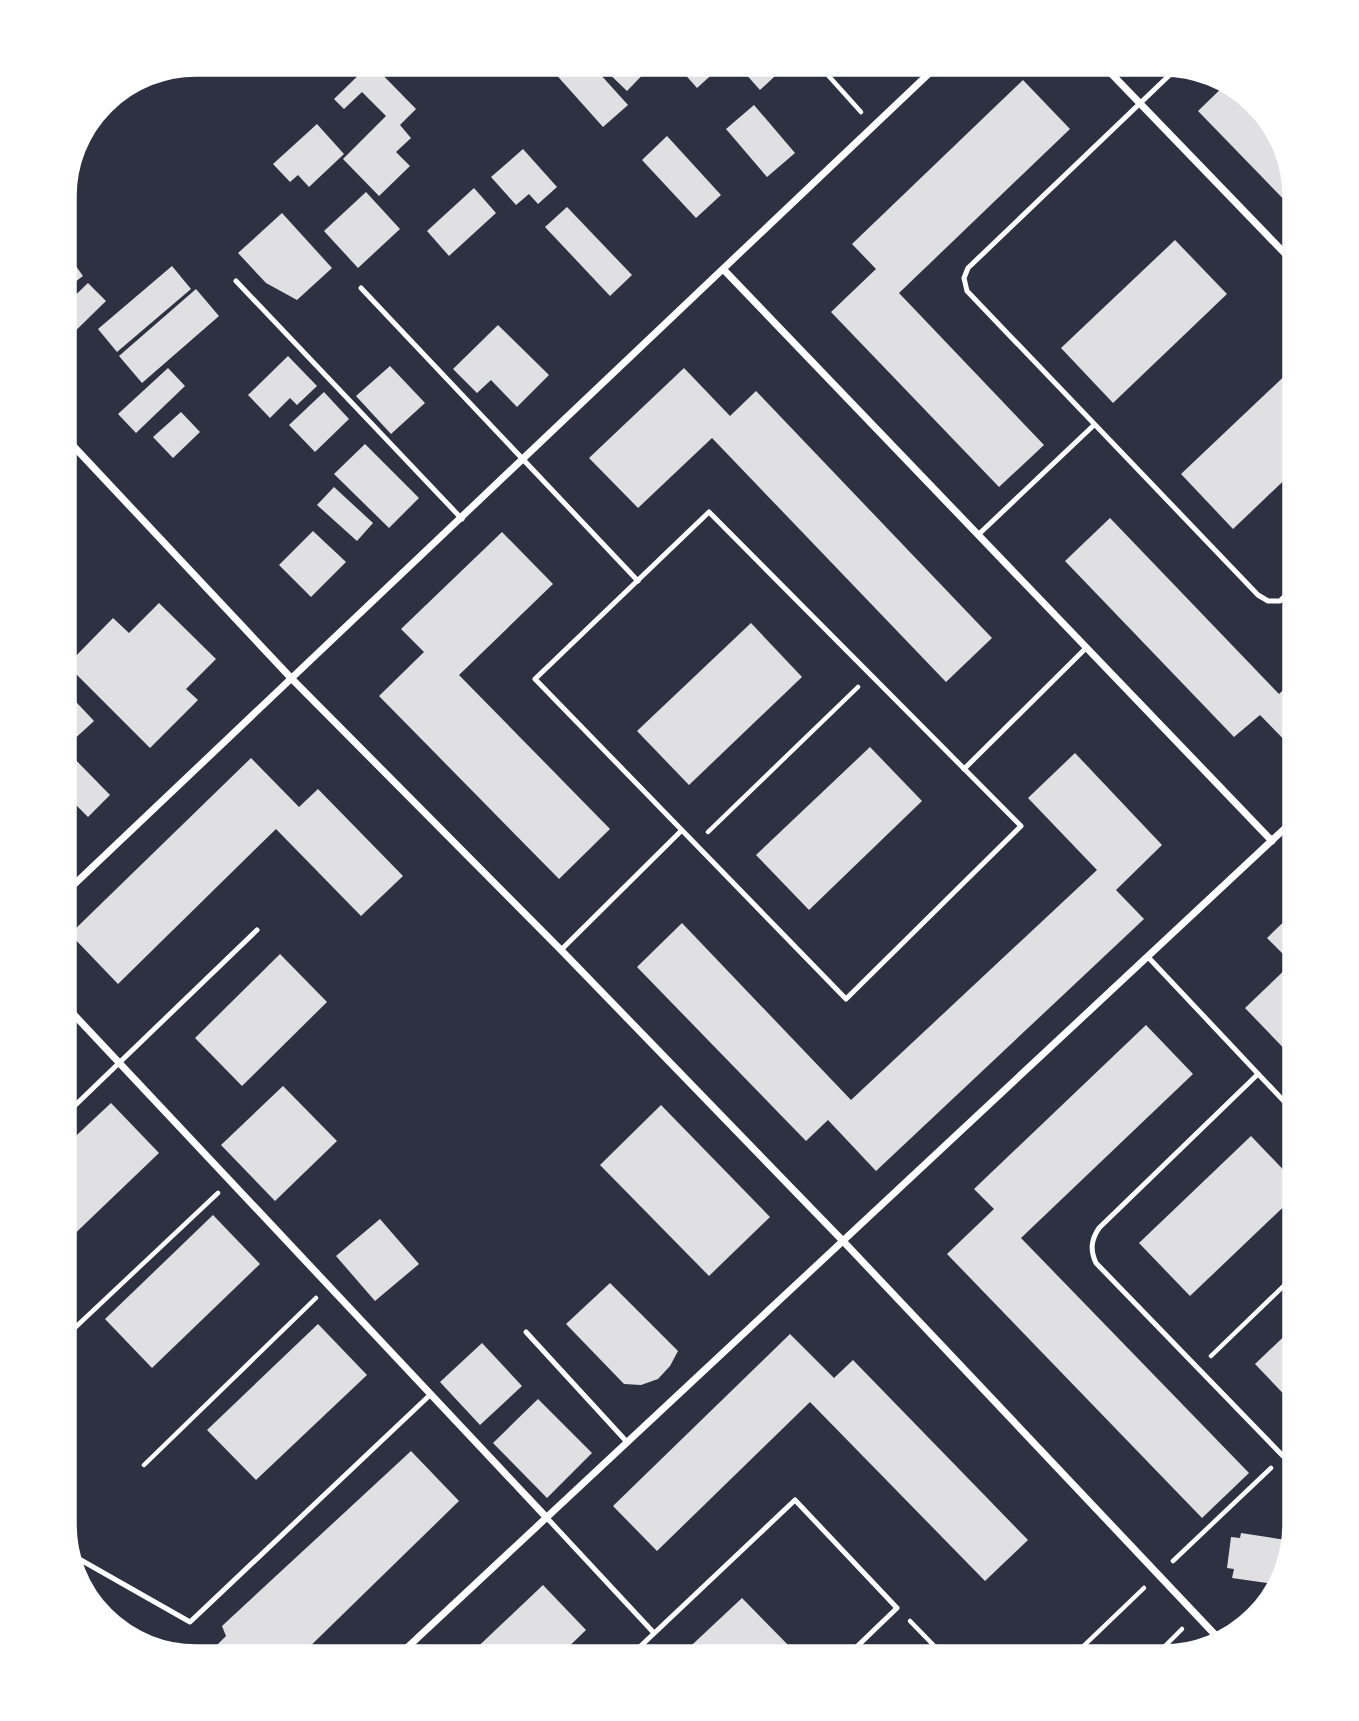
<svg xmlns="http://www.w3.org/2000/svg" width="1359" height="1721" viewBox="0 0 1359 1721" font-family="Roboto,sans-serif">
<rect width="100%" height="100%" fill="#2d3142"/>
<g fill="#e0e0e3">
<polygon points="371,63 416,109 400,125 411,138 396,152 410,166 379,196 343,159 386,116 362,92 344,109 334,99"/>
<polygon points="560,63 590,63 628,105 603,127 552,70"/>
<polygon points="598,63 654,63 627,91"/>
<polygon points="675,63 712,63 718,69 697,88"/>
<polygon points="736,63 789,63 760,90"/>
<polygon points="1023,80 1070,129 899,293 1044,445 999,487 831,312 876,269 852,244"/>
<polygon points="1229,81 1274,122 1296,196 1296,204 1292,208 1198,111"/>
<polygon points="754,105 795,153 767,177 726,129"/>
<polygon points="317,124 344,154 309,187 298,175 290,182 273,164"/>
<polygon points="667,136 721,195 696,218 642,160"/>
<polygon points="523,149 557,187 538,204 529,194 516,205 491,177"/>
<polygon points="474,188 496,213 449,256 427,231"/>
<polygon points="366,192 400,229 358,268 324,231"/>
<polygon points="567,207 632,275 610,296 545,227"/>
<polygon points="282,213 332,268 297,300 266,283 238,253"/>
<polygon points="1175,240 1227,294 1113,403 1061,348"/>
<polygon points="63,248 83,276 63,291"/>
<polygon points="172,266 191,289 117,352 98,329"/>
<polygon points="88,283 106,301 63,343 63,307"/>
<polygon points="196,289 219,316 142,383 119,356"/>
<polygon points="498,325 549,375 517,407 491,380 477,393 453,369"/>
<polygon points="288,356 317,386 297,405 290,398 270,418 248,395"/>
<polygon points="390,366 425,403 391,434 356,396"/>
<polygon points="1295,366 1296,469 1233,529 1181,474"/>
<polygon points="168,368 185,386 136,433 118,414"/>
<polygon points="684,368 730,416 756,391 992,638 946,682 712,438 638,508 589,458"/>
<polygon points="324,392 349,419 315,452 289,425"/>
<polygon points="181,412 200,432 173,458 153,437"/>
<polygon points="365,444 419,498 389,528 334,474"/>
<polygon points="334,487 373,523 357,541 317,505"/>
<polygon points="1110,518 1279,694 1296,678 1296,752 1260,715 1234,737 1065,561"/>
<polygon points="313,531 346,562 311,597 279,565"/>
<polygon points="502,532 553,584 459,675 610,829 559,879 379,696 424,652 401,629"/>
<polygon points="159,603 216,659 186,689 198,700 150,748 67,665 113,618 129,633"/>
<polygon points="751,623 802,677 689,785 637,731"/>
<polygon points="63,688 94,721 70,743 63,736"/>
<polygon points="63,747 110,795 88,817 63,792"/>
<polygon points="870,747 922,801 809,910 756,855"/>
<polygon points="1075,753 1162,845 1116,890 1144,919 876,1171 828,1120 806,1141 637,967 682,923 851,1100 1097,870 1028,798"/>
<polygon points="251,758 299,807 318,789 403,876 361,916 276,829 118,984 70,934"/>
<polygon points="1296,910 1296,1061 1245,1008 1292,963 1267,938"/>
<polygon points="280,954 327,1002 242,1086 195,1038"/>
<polygon points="1146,1025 1193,1074 1021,1238 1249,1473 1202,1518 947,1254 994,1209 974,1189"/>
<polygon points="283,1086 337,1141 275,1201 221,1145"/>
<polygon points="111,1103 159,1153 63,1245 63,1148"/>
<polygon points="661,1105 770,1217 709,1276 600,1165"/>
<polygon points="1251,1136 1296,1183 1296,1195 1190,1296 1139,1243"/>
<polygon points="213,1215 260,1264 152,1368 105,1319"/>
<polygon points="380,1219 419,1264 375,1301 336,1256"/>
<polygon points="610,1283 678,1351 670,1366 658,1379 641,1385 624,1384 566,1324"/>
<polygon points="318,1324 367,1375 256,1480 207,1430"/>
<polygon points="1296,1325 1296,1407 1255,1364"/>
<polygon points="790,1334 834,1378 853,1360 1028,1540 985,1581 810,1402 657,1551 613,1506"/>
<polygon points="482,1343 522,1386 480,1425 440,1382"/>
<polygon points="538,1399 592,1453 547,1498 493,1443"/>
<polygon points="411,1451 459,1501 298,1658 204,1658 226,1636 222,1626"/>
<polygon points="1241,1533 1292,1541 1280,1585 1232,1578 1234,1569 1227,1568 1231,1537 1240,1538"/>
<polygon points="543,1585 586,1630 557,1658 466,1658"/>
<polygon points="742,1598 793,1650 785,1658 678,1658"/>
</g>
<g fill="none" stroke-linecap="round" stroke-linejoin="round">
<g stroke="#fff" stroke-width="4.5">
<polyline points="817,63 861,112"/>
<polyline points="708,832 858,687"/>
<polyline points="63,1339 218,1193"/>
<polyline points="1211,1356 1296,1274"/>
<polyline points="144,1465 316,1298"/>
<polyline points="1173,1561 1271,1468"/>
<polyline points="910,1621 946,1658"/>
<polyline points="1071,1658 1144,1588"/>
<polyline points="1153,1658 1182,1629"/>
</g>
<g stroke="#fff" stroke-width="5">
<polyline points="1179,66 968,268 964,278 967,291 1258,595 1268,601 1280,601 1296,585"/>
<polyline points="1286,254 1296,245"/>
<polyline points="236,281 462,519"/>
<polyline points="361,288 638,581"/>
<polygon points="709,512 1021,826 846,999 535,679"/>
<polyline points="979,534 1094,425"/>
<polyline points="964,769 1086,648"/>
<polyline points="561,950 681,831"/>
<polyline points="1148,957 1296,1114"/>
<path d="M1258,1074L1099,1228C1091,1240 1090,1250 1096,1263L1283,1456"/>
<polyline points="63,1117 257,930"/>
<polyline points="526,1332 627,1442"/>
<polyline points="547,1518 654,1633"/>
<polyline points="72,1555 190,1622 431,1394"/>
<polyline points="628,1658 795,1500 897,1608 845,1658"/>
</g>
<g stroke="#fff" stroke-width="7">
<polyline points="1101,63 1296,265"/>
<polyline points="724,270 1272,841"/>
<polyline points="63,435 292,679 561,950 843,1241 1221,1641"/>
<polyline points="63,895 940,63"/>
<polyline points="63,1003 547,1518"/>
<polyline points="396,1658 1296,818"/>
</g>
</g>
<path d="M0 0H1359V1721H0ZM196 75H1163A121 121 0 0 1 1284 196V1525A121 121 0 0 1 1163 1646H196A121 121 0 0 1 75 1525V196A121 121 0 0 1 196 75Z" fill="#fff" fill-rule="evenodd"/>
<path fill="none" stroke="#fff" stroke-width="3.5" d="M196 75H1163A121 121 0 0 1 1284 196V1525A121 121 0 0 1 1163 1646H196A121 121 0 0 1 75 1525V196A121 121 0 0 1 196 75Z"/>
</svg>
